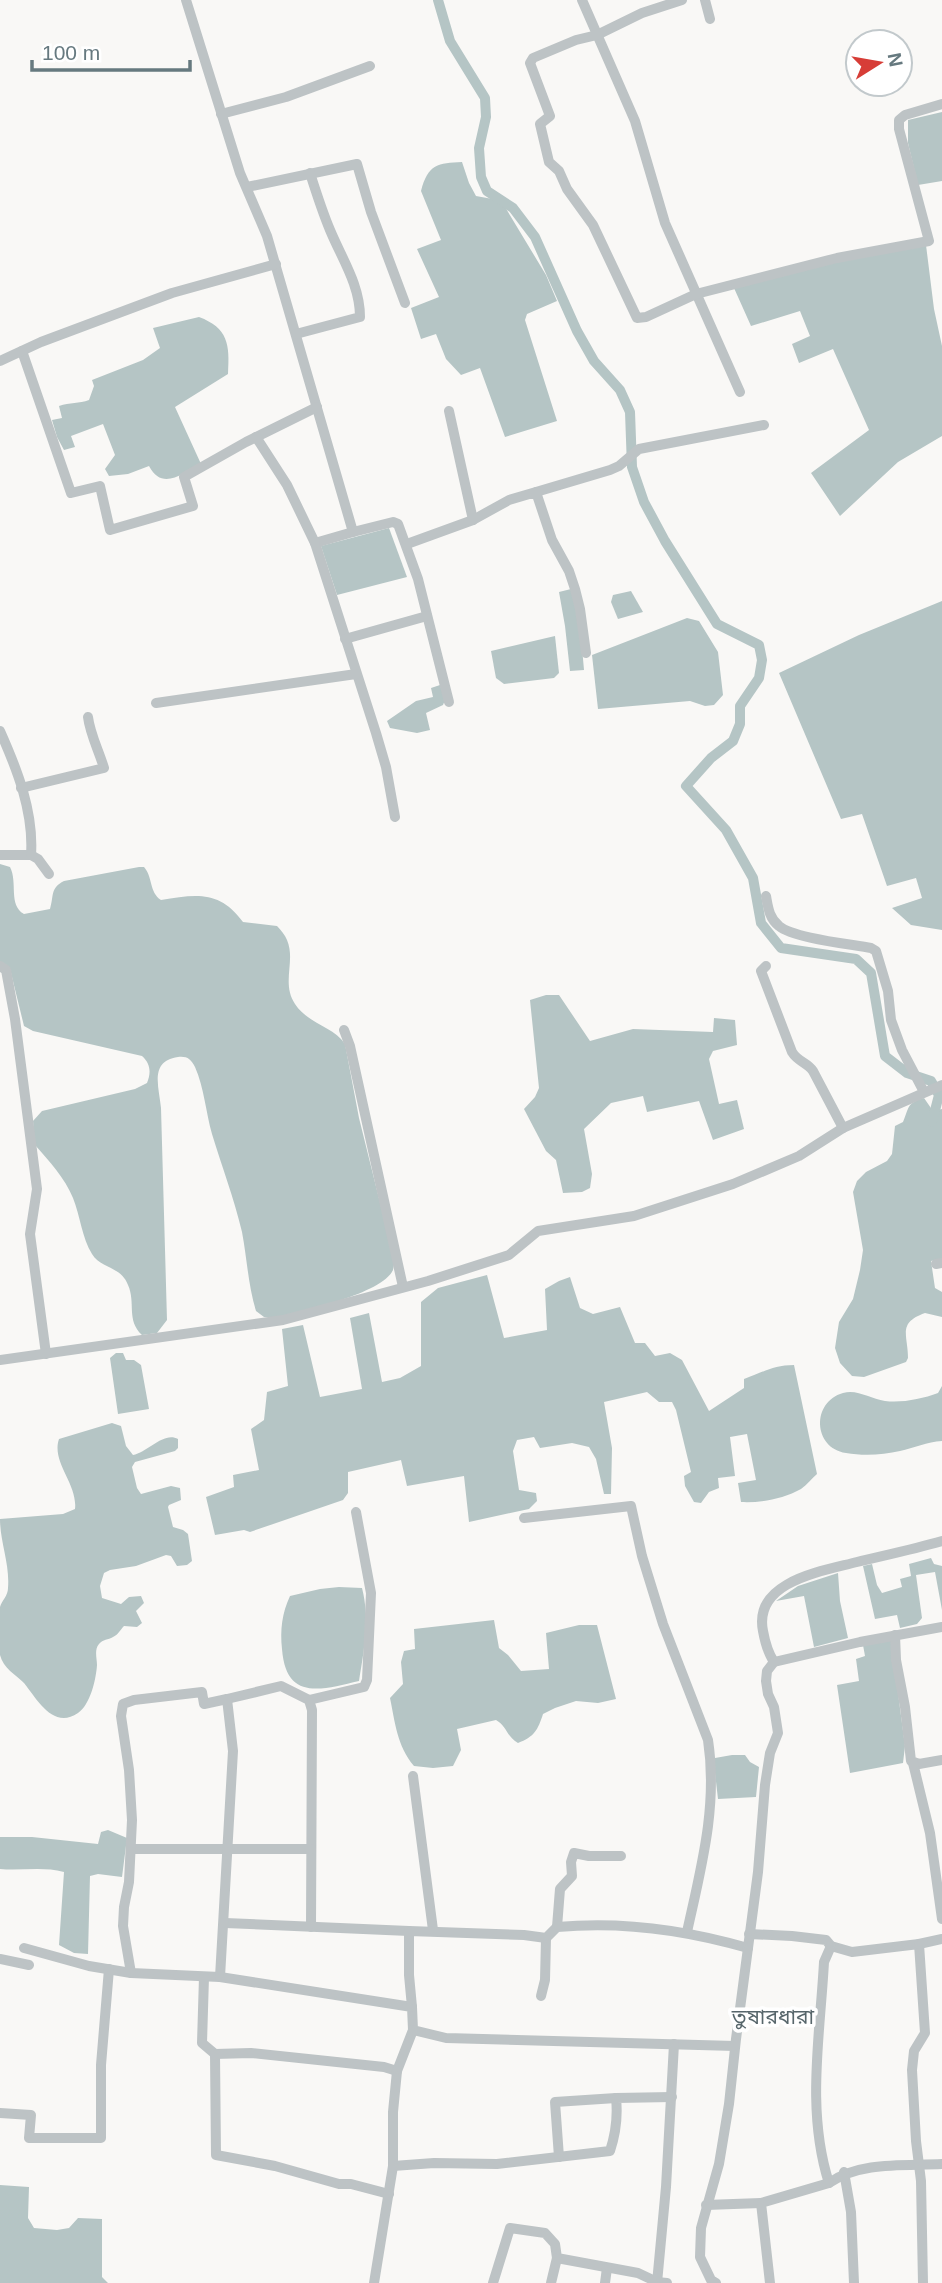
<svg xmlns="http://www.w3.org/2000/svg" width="942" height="2283" viewBox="0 0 942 2283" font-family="Arial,'Noto Sans Bengali',sans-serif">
<rect width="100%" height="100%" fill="#f9f8f6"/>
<g fill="#b5c5c5">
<polygon points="942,112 942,181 918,185 908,143 908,120"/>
<path d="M462,162L469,183L476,196L498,200L505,207L546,275L557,301L527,314L525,320L557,421L505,437L480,368L461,375L446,359L436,334L421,339L411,308L439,297L417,249L441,240L421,191C428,164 438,163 462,162Z"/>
<polygon points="926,245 934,309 942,346 942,436 898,462 840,516 811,473 869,430 833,349 799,363 792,344 810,336 800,311 751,326 734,288 818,266"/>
<path d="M199,317C228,328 230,344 228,374L175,407L201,464C182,474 162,491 149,466L128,474L109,476L105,469L115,455L103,424L71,436L75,447L64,450L57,437L52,420L62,418L59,406C70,402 79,404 89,400L94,386L92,380L143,360L160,348L153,328Z"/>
<polygon points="389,528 407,577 337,595 321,546"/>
<polygon points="571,589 580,625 584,670 570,671 565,626 559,592"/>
<polygon points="631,591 643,612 618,619 611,602 613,595"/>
<polygon points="942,601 942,930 911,925 892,908 922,898 916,878 887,886 862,814 841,819 779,673 859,635"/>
<polygon points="687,618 699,621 718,652 723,695 714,705 705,706 690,701 598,709 592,655"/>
<polygon points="555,636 559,673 554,678 504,684 496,678 491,651"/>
<polygon points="440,685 445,700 443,705 426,713 430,730 417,733 390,728 387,721 416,701 433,697 431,688"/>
<path d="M0,864L10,867C18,882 8,905 24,914L50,909C54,896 50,888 64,881L139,867H144C153,877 149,892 161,900C196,894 220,890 243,922L277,926C281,930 285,935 287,940C296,961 281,983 295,1004C308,1024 333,1026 345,1044L359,1118L394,1259C394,1262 394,1266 393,1270C382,1294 302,1311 277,1318L264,1317L256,1311C248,1285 247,1258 242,1232C234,1198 222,1167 212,1134C206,1113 204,1087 195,1067C191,1059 187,1056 178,1057C149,1061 159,1087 161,1108L167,1320L157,1333L142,1335C126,1320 136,1303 128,1285C121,1266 101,1269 92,1254C82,1238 80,1215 73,1198C65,1178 49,1161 35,1145L33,1121L42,1111L135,1089L147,1083C151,1073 151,1064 142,1056L33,1031L24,1026L11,973L0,962Z"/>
<polygon points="546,995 559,995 590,1041 633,1029 713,1032 714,1018 735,1020 737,1045 713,1051 709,1059 719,1104 737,1100 744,1129 713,1140 699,1101 647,1112 643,1096 611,1103 584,1129 592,1174 590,1188 582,1192 563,1193 556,1160 546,1151 524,1109 535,1097 539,1088 530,1000"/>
<path d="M924,1098L933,1111L942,1109V1259L931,1261L935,1288L942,1292V1317L925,1313C897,1323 908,1335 908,1358L906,1362L864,1377L852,1376L840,1363L835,1348L839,1322L853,1299L860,1270L863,1250L853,1192L857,1181L866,1172L887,1161L892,1154L895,1126L903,1122C910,1106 906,1104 924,1098Z"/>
<path d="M487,1275L504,1338L547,1330L545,1289L559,1281L570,1277L580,1308L593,1314L620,1307L635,1343H645L655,1356L670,1353L682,1360L709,1411L744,1388V1379C764,1372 773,1365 794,1365L817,1474C812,1478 807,1485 801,1489C783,1499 760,1503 741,1502L738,1483L756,1480L747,1434L730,1437L735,1476L718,1478L719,1488L709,1492L701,1503L694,1502L685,1486L684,1476L691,1472L676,1410L672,1402H659L647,1392L604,1402L612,1448L611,1494H604L596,1459L589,1447L572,1443L540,1448L534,1437L517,1440L513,1451L519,1490L536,1493L537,1501L529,1509L469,1522L464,1476L407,1486L401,1460L348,1472V1493L343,1500L250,1532L244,1530L215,1535L206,1497L234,1487L233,1475L259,1470L251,1429L264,1420L267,1392L288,1386L282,1329L303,1325L320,1397L362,1389L350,1318L369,1313L382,1382L400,1378L421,1366V1302L438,1288Z"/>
<polygon points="116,1353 123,1353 126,1360 134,1360 141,1365 149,1409 118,1414 110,1358"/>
<path d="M942,1386V1441C927,1442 914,1448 900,1451C883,1455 863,1456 846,1453C813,1448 811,1402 843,1393C858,1389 870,1399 885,1401C902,1403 922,1399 938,1393Z"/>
<path d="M112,1423L121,1426L126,1446L133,1455C148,1452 164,1431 178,1439V1448L175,1451L135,1462L132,1467L137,1488L141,1494L171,1486L180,1488L181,1500L169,1505L168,1507L173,1527L183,1530L188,1534L192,1561L187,1565L177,1566L171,1556L166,1555L136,1566L110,1570L104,1573L100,1586L102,1598L121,1604L129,1597L141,1596L144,1603L136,1611L142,1623L137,1627L124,1626C120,1630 118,1635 113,1637C108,1640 103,1639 99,1644C94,1650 97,1658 97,1665C96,1680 90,1705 78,1713C53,1730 37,1699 24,1683C16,1675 3,1668 0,1655C0,1647 0,1614 0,1607C2,1600 8,1596 8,1588C10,1564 0,1542 0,1519L63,1514L75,1509C78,1484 51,1462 59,1439Z"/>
<polygon points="931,1558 934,1564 942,1566 942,1610 935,1572 916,1575 922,1618 917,1624 900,1628 897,1615 875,1619 863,1566 872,1564 877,1585 882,1593 902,1587 900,1579 911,1576 909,1564"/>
<polygon points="838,1573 840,1601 848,1638 814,1647 804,1596 776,1601 798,1586"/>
<path d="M339,1587L362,1588C370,1618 364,1651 359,1681C321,1690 286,1701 282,1649C280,1630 282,1613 290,1596L320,1589Z"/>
<path d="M494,1620L499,1648L508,1655L521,1671L549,1669L546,1633L579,1625H597L616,1699L598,1703L576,1701L555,1708L543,1714C538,1730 534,1737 518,1743C506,1736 507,1726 496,1720L457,1729L461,1750L453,1766L433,1768L414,1766C397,1746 395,1722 390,1698L403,1684L401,1662L404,1651L415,1649L414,1629Z"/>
<polygon points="891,1640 905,1746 903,1763 850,1773 837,1685 859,1681 856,1659 865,1656 863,1645"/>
<polygon points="732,1755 745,1755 750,1762 759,1767 756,1797 718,1799 715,1773 715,1758"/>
<path d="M108,1830L127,1838L122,1877L98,1874L90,1876L88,1954L74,1953L59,1945L64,1872C42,1866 22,1871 0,1869V1837H32L98,1844L101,1832Z"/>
<polygon points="0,2185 29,2187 28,2218 34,2228 57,2230 69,2228 78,2218 102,2219 102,2277 108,2283 0,2283"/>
</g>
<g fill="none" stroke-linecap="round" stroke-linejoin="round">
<polyline stroke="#b5c5c5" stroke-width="10" points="438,0 450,41 485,98 486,117 479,148 481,177 487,191 513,208 535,237 577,331 594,361 620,390 630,412 632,467 644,502 665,541 717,624 759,645 762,660 759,678 740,706 740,724 733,741 711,758 686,786 726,830 753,878 761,923 781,948 856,959 871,973 885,1056 907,1073 931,1081 939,1095 932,1122"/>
<g stroke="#bdc3c5" stroke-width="10">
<polyline points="186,0 240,173 267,236 353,532 315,543 376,733 386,767 395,817"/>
<polyline points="582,0 635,121 665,223 740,392"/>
<polyline points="682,0 642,13 597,35 576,40 533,58 530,63 550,116 540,124 549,162 559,171 567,189 593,225 637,318 646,317 696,294 837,258 929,241 899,129 899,120 905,115 942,104"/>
<polyline points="705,0 710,19"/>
<polyline points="221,114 286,97 370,66"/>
<polyline points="247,187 357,164 371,212 405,303"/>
<path d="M296,334L360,317C360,285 342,259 330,230C322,211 316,192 310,173"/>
<polyline points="22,351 71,493 100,486 110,530 193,506 184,477 246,442 317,407"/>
<polyline points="0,361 41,342 172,293 276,264"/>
<polyline points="449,411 473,520"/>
<polyline points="256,437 287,485 315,543"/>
<polyline points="536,492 610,470 619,466 639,449 764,425"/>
<polyline points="353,532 393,522 398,524 418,579 449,702"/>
<polyline points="407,544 473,520 509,500 536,492 552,540 569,571 575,589 580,609 586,653"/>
<polyline points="345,639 427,616"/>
<polyline points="156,703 356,674"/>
<path d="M0,731C17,769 34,812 31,855H0"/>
<path d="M21,788L104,768C99,751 90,734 88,717"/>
<polyline points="31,855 38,859 49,874"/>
<path d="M766,896C768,907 769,918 779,926C793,938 850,944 871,948L876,951L888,991L891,1020L902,1050L924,1092"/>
<polyline points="0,966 6,970 15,1019 37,1189 30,1234 46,1354"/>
<path d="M766,966L761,971L792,1052C798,1062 807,1062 813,1071L843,1128"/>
<polyline points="344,1030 350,1046 403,1287"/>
<polyline points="936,1264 942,1263"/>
<polyline points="0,1360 283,1320 428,1281 509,1255 538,1231 634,1216 733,1184 799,1156 843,1128 942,1085"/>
<path d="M524,1518L631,1506L642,1556L663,1624L708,1740C718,1806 701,1868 687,1932"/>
<polyline points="895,1635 896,1660 905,1707 911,1761 919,1764 942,1760"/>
<path d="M774,1662C768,1653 765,1642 763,1631C753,1581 823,1571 857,1562C886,1555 914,1549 942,1541"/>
<polyline points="227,1699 281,1686 309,1700 312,1710 311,1927"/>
<polyline points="309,1700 364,1687 367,1680 371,1593 356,1512"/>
<polyline points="913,1763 930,1833 942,1919"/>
<polyline points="413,1776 433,1930"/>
<polyline points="131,1849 311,1849"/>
<polyline points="225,1923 409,1931"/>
<polyline points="557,1927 560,1889 572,1876 571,1862 574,1853 589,1856 621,1856"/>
<polyline points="749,1934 792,1936 826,1940 831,1946 852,1952 919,1944 925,2033 914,2051 912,2070 916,2141 921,2181 923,2283"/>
<polyline points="919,1944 942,1939"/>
<path d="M831,1946L824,1962C820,2036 806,2111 829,2183C860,2161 905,2166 942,2164"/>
<polyline points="24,1948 89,1966 131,1973 220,1977 412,2007 413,2030 446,2038 735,2046"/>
<polyline points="0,1959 29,1965"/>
<polyline points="131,1973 123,1926 124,1907 129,1882 132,1820 129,1770 121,1716 123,1704 134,1700 202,1692 204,1704 227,1699 233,1751 220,1977"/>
<polyline points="204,1977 202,2043 215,2054 251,2053 384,2067 397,2071 413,2030"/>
<polyline points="541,1996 545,1980 546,1938"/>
<path d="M412,2007L409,1975V1931L524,1935L546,1938L557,1927C621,1921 686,1930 748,1948"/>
<polyline points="215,2054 216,2155 275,2166 339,2184 351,2184 389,2194"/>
<path d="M397,2071L393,2112V2166L434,2163L497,2164L610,2151C616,2133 618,2117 616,2098L672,2097"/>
<polyline points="0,2113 31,2115 29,2138 101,2138 101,2065 109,1969"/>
<polyline points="559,2157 555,2102 616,2098"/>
<polyline points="844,2172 851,2212 854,2283"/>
<polyline points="706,2205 761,2203"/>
<polyline points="374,2283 393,2166"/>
<polyline points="493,2283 510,2228 545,2233 555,2244 557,2258 638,2273 657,2282 667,2283"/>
<polyline points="551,2283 557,2258"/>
<polyline points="605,2283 607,2268"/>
<polyline points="657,2283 666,2187 674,2044"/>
<polyline points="716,2283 711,2280 700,2257 701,2228 719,2164 729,2104 736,2039 758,1872 765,1785 770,1753 778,1733 774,1707 768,1694 766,1681 767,1671 774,1662 860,1642 942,1627"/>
<polyline points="770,2283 761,2203 829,2183"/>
</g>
</g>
<g text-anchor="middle" stroke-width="7" stroke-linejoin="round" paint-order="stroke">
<g font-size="21" fill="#57666b" stroke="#fff">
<text x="773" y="2024">তুষারধারা</text>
</g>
</g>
<g transform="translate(879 63) rotate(79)"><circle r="33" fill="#ffffff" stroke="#c2c9cc" stroke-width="2"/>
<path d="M0-5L12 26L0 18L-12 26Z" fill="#d73d37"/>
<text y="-10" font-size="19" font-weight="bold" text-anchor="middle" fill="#66797f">N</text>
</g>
<path d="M32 60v10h158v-10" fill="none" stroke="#66797f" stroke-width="3.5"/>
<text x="42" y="60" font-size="21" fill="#66797f" stroke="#ffffff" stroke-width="5" paint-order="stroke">100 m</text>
</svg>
